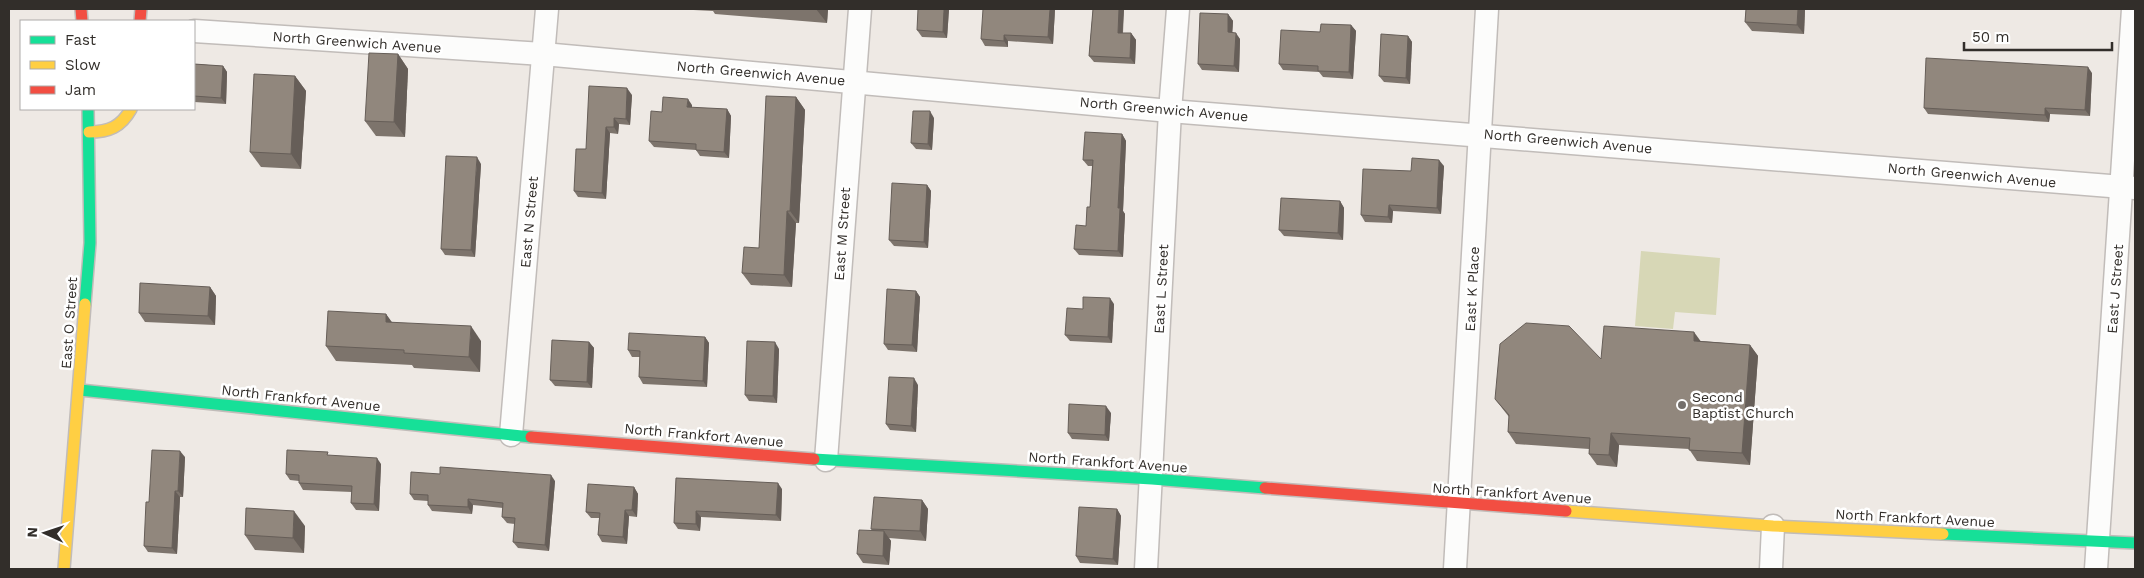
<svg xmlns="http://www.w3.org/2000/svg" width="2144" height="578" viewBox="0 0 2144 578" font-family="'Work Sans',sans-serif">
<rect width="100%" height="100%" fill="#eee9e4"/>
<polygon fill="#d7d7b6" points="1641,251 1720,258 1716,315 1675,312 1673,329 1635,326"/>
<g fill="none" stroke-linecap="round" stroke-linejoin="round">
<g stroke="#c1bcb9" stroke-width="25">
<g id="street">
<polyline points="194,31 543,54 1170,111 2135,188"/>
<polyline points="511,435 547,9"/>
<polyline points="826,460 860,9"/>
<polyline points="1146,569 1170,111 1178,9"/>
<polyline points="1455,569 1487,9"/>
<polyline points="1771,569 1773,526"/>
<polyline points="2096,569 2133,9"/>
</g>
</g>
<g stroke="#c1bcb9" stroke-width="14">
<g id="fast">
<polyline points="85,304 90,243 88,109"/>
<polyline points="80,390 531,437"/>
<polyline points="814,459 1152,479 1265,488"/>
<polyline points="1943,534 2135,543"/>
</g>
</g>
<g stroke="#c1bcb9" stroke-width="14">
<g id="slow">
<path d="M89,132C109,132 121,127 131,109"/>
<polyline points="1566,511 1773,526 1943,534"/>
<polyline points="64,569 85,304"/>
</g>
</g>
<g stroke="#c1bcb9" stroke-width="14">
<g id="jam">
<polyline points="81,9 82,21"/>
<polyline points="140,21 141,9"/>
<polyline points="531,437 814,459"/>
<polyline points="1265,488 1566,511"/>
</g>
</g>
<use href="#street" stroke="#fcfcfb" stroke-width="22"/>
<use href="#fast" stroke="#16e098" stroke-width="11"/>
<use href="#slow" stroke="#ffcf43" stroke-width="11"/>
<use href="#jam" stroke="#f24e42" stroke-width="11"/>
</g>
<g fill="#7d746c">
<polygon points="674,9 828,9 827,23 715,14 713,11"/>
<polygon points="949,9 947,38 922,37 917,30"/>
<polygon points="1055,9 1053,44 1008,41 1008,47 985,46 981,39"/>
<polygon points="1093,9 1124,9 1123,33 1131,33 1136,40 1135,64 1094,62 1089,56"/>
<polygon points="1746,9 1805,9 1804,34 1752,31 1745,22"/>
<polygon points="1228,14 1233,21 1232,33 1240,39 1239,72 1202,70 1198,64"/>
<polygon points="1351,25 1356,31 1353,79 1323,77 1319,72 1283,70 1279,64 1320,32"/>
<polygon points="1408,36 1412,42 1410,84 1384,82 1379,76"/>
<polygon points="398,54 408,69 405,137 376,136 365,121"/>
<polygon points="194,64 223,66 227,72 226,104 194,102"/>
<polygon points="2092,73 2090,116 2050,114 2049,122 1928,114 1924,108"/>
<polygon points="295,76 306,91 301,169 261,167 250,152"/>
<polygon points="632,95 630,125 619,124 618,134 610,133 606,199 578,197 574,191 586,149"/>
<polygon points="796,97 805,110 799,223 796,223 792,287 751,285 742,273 759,248"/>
<polygon points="692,105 692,108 727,109 731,116 729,158 700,156 696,150 654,147 649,141 662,112"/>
<polygon points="934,118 932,150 916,149 911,143"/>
<polygon points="1122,134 1126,141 1123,211 1125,214 1123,257 1079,255 1074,249 1086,226 1090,207 1092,166 1088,166 1083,160"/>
<polygon points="481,164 475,257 445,255 441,249"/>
<polygon points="1444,166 1441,214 1393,211 1392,223 1365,222 1361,215 1411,171"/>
<polygon points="927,185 931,191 928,248 894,246 889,240"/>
<polygon points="1340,201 1344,208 1343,240 1284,236 1279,230"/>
<polygon points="210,287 216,296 215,325 145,322 139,313"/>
<polygon points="916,291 920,297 917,352 888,350 884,344"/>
<polygon points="1114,304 1112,343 1070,341 1065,335"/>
<polygon points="386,314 391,322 481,341 480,372 414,368 412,365 336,361 326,346"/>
<polygon points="705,337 709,343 707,387 643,384 639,377 640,357 632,357 628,350"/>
<polygon points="1701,341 1750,345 1758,356 1750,465 1697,461 1689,449 1619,445 1617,467 1597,465 1589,454 1589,449 1516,444 1508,432 1509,417 1495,399 1601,359"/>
<polygon points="589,342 594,348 592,388 555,386 550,380"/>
<polygon points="779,349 777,403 749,401 745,395"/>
<polygon points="918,385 916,432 890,430 886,424"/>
<polygon points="1111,413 1109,441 1072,439 1068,433"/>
<polygon points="330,456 381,464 379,511 356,510 351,503 352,492 303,490 299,483 299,481 290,480 286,474"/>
<polygon points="185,457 183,497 180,497 177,554 148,552 144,546 149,502"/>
<polygon points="676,478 782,489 781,521 701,517 700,531 678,529 674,523"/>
<polygon points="555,481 549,551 518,548 513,542 515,524 507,523 502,517 503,508 473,505 472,514 432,511 428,505 428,501 414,500 410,494"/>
<polygon points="634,487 638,494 637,517 629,516 627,544 602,542 598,535 599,518 591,518 586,512"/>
<polygon points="922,500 928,509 926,541 889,538 891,541 889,565 863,563 857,554 873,531 871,529"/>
<polygon points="1117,509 1121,516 1118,565 1080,563 1076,556"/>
<polygon points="305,526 304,553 255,550 245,535"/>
</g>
<g fill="#665e58">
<polygon points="816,9 828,9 827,23"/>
<polygon points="944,9 949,9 947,38 943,32"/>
<polygon points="1050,9 1055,9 1053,44 1048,37"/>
<polygon points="1119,9 1124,9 1122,39 1118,33"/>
<polygon points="1798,9 1805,9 1804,34 1797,25"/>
<polygon points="1228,14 1233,21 1232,39 1228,32"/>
<polygon points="1351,25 1356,31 1353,79 1349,72"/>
<polygon points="1131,33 1136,40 1135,64 1130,58"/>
<polygon points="1236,33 1240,39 1239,72 1234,66"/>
<polygon points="1004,35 1008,41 1008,47 1004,41"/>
<polygon points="1408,36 1412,42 1410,84 1406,78"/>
<polygon points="398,54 408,69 405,137 394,122"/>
<polygon points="223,66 227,72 226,104 221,98"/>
<polygon points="2088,67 2092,73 2090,116 2085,110"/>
<polygon points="295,76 306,91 301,169 291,154"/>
<polygon points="627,88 632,95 630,125 626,119"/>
<polygon points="796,97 805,110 799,223 790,211"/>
<polygon points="688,99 692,105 692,114 687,107"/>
<polygon points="2045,108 2050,114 2049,122 2045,115"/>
<polygon points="727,109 731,116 729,158 724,152"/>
<polygon points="930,111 934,118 932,150 928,144"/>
<polygon points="614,118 619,124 618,134 614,127"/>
<polygon points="606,127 610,133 606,199 602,193"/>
<polygon points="1122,134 1126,141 1123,211 1125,214 1123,257 1118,251 1118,208"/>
<polygon points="477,157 481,164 475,257 471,250"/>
<polygon points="1439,160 1444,166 1441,214 1437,208"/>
<polygon points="927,185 931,191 928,248 924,242"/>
<polygon points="1340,201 1344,208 1343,240 1338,233"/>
<polygon points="1389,205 1393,211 1392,223 1388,217"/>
<polygon points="787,211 796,223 792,287 784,275"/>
<polygon points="210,287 216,296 215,325 208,316"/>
<polygon points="916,291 920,297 917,352 912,345"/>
<polygon points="1110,298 1114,304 1112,343 1108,337"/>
<polygon points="386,314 397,329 386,322"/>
<polygon points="471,326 481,341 480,372 469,357"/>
<polygon points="1694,332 1702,343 1694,341"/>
<polygon points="705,337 709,343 707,387 703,381"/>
<polygon points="589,342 594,348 592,388 587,382"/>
<polygon points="775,342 779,349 777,403 773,396"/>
<polygon points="1750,345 1758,356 1750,465 1742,453"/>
<polygon points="914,378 918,385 916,432 911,426"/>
<polygon points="1106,406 1111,413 1109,441 1105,435"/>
<polygon points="1611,433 1619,445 1617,467 1609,455"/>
<polygon points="180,451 185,457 183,497 178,491"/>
<polygon points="377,458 381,464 379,511 374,504"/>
<polygon points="551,475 555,481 549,551 545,545"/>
<polygon points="778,483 782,489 781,521 776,515"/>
<polygon points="634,487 638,494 637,517 632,510"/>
<polygon points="175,491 180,497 177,554 172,548"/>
<polygon points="468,499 473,505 472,514 468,507"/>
<polygon points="922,500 928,509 926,541 920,531"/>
<polygon points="1117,509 1121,516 1118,565 1113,559"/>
<polygon points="625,510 629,516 627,544 623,537"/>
<polygon points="294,511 305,526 304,553 293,538"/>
<polygon points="696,511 701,517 700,531 696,524"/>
<polygon points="884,531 891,541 889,565 883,556"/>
</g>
<g fill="#91877d" stroke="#665e58">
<polygon points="918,9 944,9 943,32 917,30"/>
<polygon points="983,9 1050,9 1048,37 1004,35 1004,41 981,39"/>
<polygon points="1093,9 1119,9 1118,33 1131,33 1130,58 1089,56"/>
<polygon points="1746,9 1798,9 1797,25 1745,22"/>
<polygon points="1200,13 1228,14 1228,32 1236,33 1234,66 1198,64"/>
<polygon points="1321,24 1351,25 1349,72 1318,71 1318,66 1279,64 1281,30 1320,32"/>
<polygon points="1381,34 1408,36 1406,78 1379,76"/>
<polygon points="369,53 398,54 394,122 365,121"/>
<polygon points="1926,58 2088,67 2085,110 2045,108 2045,115 1924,108"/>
<polygon points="194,64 223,66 221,98 194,96"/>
<polygon points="254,74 295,76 291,154 250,152"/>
<polygon points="589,86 627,88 626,119 614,118 614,127 606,127 602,193 574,191 576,149 586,149"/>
<polygon points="766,96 796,97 790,211 787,211 784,275 742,273 744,247 759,248"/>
<polygon points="663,97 688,99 687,107 727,109 724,152 696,150 696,144 649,141 651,111 662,112"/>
<polygon points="913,111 930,111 928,144 911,143"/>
<polygon points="1085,132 1122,134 1118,208 1120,208 1118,251 1074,249 1076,225 1086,226 1087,207 1090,207 1093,160 1083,160"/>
<polygon points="446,156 477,157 471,250 441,249"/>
<polygon points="1412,158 1439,160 1437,208 1389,205 1388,217 1361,215 1363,169 1411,171"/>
<polygon points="892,183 927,185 924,242 889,240"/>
<polygon points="1281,198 1340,201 1338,233 1279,230"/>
<polygon points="140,283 210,287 208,316 139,313"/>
<polygon points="887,289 916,291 912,345 884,344"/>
<polygon points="1083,297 1110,298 1108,337 1065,335 1067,308 1083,309"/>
<polygon points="328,311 386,314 386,322 471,326 469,357 404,353 404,350 326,346"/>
<polygon points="1526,323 1569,326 1601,359 1604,326 1694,332 1694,341 1750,345 1742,453 1689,450 1690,438 1611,433 1609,455 1589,454 1590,438 1508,432 1509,415 1495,399 1500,344"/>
<polygon points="629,333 705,337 703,381 639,377 640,351 628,350"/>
<polygon points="552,340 589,342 587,382 550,380"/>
<polygon points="747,341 775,342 773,396 745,395"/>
<polygon points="889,377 914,378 911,426 886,424"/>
<polygon points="1069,404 1106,406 1105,435 1068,433"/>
<polygon points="152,450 180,451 178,491 175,491 172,548 144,546 146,502 149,502"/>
<polygon points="287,450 328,452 327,455 377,458 374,504 351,503 352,486 299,483 299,475 286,474"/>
<polygon points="440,467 551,475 545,545 513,542 515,518 502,517 503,503 468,499 468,507 428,505 428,495 410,494 411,472 440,474"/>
<polygon points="676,478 778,483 776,515 696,511 696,524 674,523"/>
<polygon points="588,484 634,487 632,510 625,510 623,537 598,535 600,513 586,512"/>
<polygon points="874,497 922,500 920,531 871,529"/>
<polygon points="1079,507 1117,509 1113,559 1076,556"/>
<polygon points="246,508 294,511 293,538 245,535"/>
<polygon points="859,530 884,531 883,556 857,554"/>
</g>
<circle fill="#746f6b" stroke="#fff" stroke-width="2" cx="1682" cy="405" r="5"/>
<g text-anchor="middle" stroke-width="5" stroke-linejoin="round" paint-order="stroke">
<g font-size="14" fill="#322e2a" stroke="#fff">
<text transform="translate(357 42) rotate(4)" y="5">North Greenwich Avenue</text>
<text transform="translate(761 73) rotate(5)" y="5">North Greenwich Avenue</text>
<text transform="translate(1164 109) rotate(5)" y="5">North Greenwich Avenue</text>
<text transform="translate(1568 141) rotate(5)" y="5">North Greenwich Avenue</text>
<text transform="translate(1972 175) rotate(5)" y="5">North Greenwich Avenue</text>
<text transform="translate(529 222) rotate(-85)" y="5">East N Street</text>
<text transform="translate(842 234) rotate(-86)" y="5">East M Street</text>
<text transform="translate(1161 289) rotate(-87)" y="5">East L Street</text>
<text transform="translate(1472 289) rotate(-87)" y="5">East K Place</text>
<text transform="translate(2115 289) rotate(-86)" y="5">East J Street</text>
<text transform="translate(69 323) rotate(-86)" y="5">East O Street</text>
<text transform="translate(301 398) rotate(6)" y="5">North Frankfort Avenue</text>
<text transform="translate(704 435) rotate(5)" y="5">North Frankfort Avenue</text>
<text transform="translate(1108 462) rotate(4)" y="5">North Frankfort Avenue</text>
<text transform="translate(1512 493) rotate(4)" y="5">North Frankfort Avenue</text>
<text transform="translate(1915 518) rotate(3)" y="5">North Frankfort Avenue</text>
</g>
<g font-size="14" fill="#322e2a" stroke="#fff" text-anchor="start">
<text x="1692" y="402">Second<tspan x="1692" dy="16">Baptist Church</tspan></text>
</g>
</g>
<rect width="2144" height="578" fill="none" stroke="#322e2a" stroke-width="20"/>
<rect x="20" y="20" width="175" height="90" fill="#ffffff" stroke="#adabaa"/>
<rect x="30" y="36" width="25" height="8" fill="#16e098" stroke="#adabaa"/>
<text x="65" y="45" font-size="15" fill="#322e2a">Fast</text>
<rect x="30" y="61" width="25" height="8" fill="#ffcf43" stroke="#adabaa"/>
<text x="65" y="70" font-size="15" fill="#322e2a">Slow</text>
<rect x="30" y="86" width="25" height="8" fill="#f24e42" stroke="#adabaa"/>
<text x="65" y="95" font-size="15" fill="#322e2a">Jam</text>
<g transform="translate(45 533) rotate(273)" stroke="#ffffff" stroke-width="4" paint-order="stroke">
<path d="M0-4L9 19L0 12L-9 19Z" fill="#322e2a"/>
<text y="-8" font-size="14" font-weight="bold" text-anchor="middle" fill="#322e2a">N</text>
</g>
<path d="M1964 42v8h148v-8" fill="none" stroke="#322e2a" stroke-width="2.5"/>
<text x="1972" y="42" font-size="15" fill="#322e2a" stroke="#ffffff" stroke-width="4" paint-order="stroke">50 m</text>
</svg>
